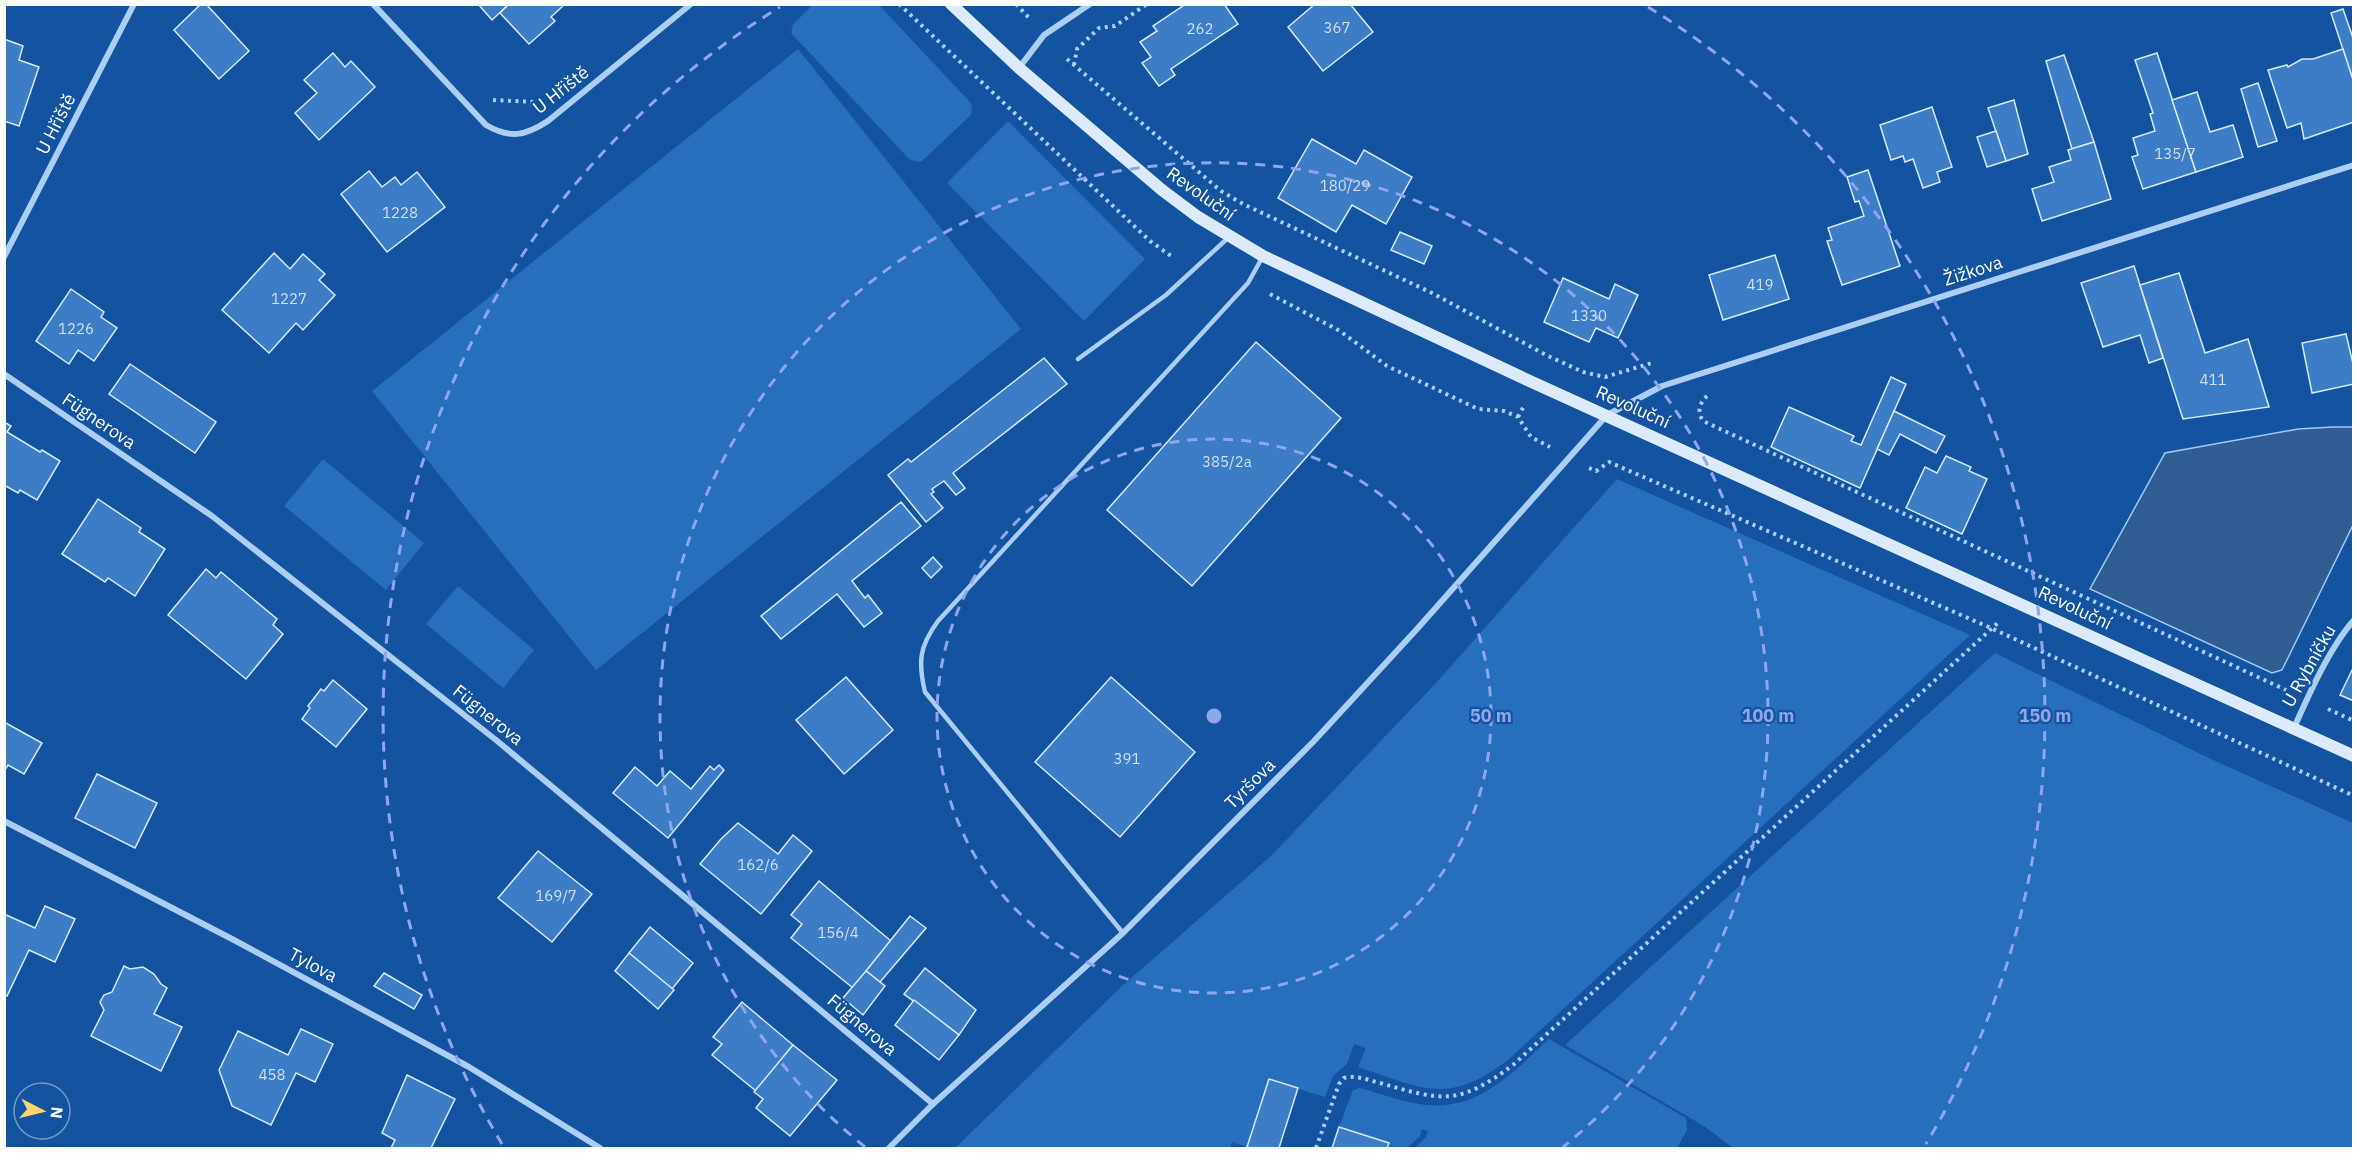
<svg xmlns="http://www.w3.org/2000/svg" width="2358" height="1153" viewBox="0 0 2358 1153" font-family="'IBM Plex Sans',sans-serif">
<rect width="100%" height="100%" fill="#14539f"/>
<g fill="#276ebd">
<polygon points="813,5 879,5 970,102 972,106 971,115 922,161 918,162 909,159 791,33 793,24"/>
<polygon points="798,49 1021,329 596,670 372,391"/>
<polygon points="1008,121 1145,259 1084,321 947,183"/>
<polygon points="323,459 424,543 386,590 284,506"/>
<path d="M1617,479L1970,635L1509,1059C1448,1106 1424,1089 1358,1067L1366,1048L1354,1044L1347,1064L1333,1076L1325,1097L1269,1080L1247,1147L1232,1142L1230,1148H955L1121,987L1271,856L1435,684Z"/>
<polygon points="458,586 534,650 503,688 426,624"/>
<polygon points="1995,653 2211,759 2353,823 2353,1148 1733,1148 1704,1126 1565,1045"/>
<path d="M1549,1039L1686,1118L1687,1130L1677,1148H1415L1426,1137L1428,1131L1422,1129L1420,1136L1407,1148H1387L1389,1143L1339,1127L1353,1090L1360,1088C1382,1094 1405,1103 1427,1105C1480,1110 1514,1071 1549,1039Z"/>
</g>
<polygon fill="#2e5d94" stroke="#9dc9f7" stroke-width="1.5" points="2333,427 2353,427 2353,525 2282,670 2272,673 2090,589 2165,453 2298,429"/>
<g fill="#3d7dc5" stroke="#d4e8fd" stroke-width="1.5">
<polygon points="201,4 206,4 249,51 219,79 174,30"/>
<polygon points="478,4 509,4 492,20"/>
<polygon points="509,4 565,4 551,17 555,21 529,44 500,13"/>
<polygon points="1186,4 1224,4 1238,24 1171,69 1175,75 1159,86 1142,63 1151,57 1140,42 1157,31 1153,26"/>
<polygon points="1315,4 1350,4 1373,32 1323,71 1288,27"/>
<polygon points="2343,9 2354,41 2354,83 2331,13"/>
<polygon points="4,39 23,46 19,60 39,67 19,126 4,121"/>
<polygon points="2343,49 2354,83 2354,122 2304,139 2301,123 2287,128 2268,70 2287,65 2288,67 2302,59 2313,59"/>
<polygon points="333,53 345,67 351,61 375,87 319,140 295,113 317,93 304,80"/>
<polygon points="2157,53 2196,172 2143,189 2132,157 2138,155 2133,138 2155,131 2150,114 2153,113 2135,60"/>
<polygon points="2064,55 2094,142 2072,149 2046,61"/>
<polygon points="2258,83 2277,141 2258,147 2241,89"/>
<polygon points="2197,92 2210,132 2233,125 2243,157 2196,172 2172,100"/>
<polygon points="2014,100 2028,154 2006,161 1988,108"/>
<polygon points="1932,107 1952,167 1937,172 1940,182 1923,188 1913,159 1905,162 1903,156 1891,160 1880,125"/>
<polygon points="1996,131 2006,161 1987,167 1977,137"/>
<polygon points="1312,139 1356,164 1364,150 1412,177 1386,224 1352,205 1336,232 1278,198"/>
<polygon points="2094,142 2111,199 2042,221 2032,189 2054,182 2049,167 2071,160 2068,150"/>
<polygon points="1868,170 1900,266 1842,285 1827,241 1832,240 1828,228 1864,216 1859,201 1855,202 1847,177"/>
<polygon points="369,171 382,187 395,177 401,185 417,172 445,207 387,252 341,194"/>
<polygon points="1400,232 1432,246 1424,264 1391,250"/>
<polygon points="274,253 290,269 303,254 325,274 319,280 335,295 303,330 296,323 269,353 222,310"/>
<polygon points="1775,255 1789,299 1723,320 1709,275"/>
<polygon points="2134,266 2163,358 2149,363 2140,335 2103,347 2081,283"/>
<polygon points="2179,273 2205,353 2248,339 2269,407 2183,419 2140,285"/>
<polygon points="1563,278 1609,299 1615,284 1638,295 1618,338 1596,328 1589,342 1544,322"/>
<polygon points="71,289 104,312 101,317 117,328 94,361 78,350 69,364 36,341"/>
<polygon points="2346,334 2354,368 2354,384 2312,393 2302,343"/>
<polygon points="1256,342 1341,418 1192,586 1107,510"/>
<polygon points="1044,358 1067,384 953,473 965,488 956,495 944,481 932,489 934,492 931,494 943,508 926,522 888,475 908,459 911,462"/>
<polygon points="130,364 216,422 195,453 109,394"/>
<polygon points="1891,377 1906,384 1860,488 1771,447 1789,407 1854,436 1851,441 1861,445"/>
<polygon points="1894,411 1945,436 1936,453 1900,434 1889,455 1877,449"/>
<polygon points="4,422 11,426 7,432 40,452 42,450 60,461 37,500 20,490 18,493 4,485"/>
<polygon points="1946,456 1971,467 1969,471 1987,479 1962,534 1906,508 1925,467 1937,473"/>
<polygon points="98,499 141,528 139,532 165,549 135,596 108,578 105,582 62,554"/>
<polygon points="901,502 921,526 852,581 865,598 868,595 882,613 864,627 837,594 781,639 761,616"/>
<polygon points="933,557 942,567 931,578 922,568"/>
<polygon points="206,569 216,578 221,572 277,619 273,625 283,634 246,679 168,615"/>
<polygon points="2354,666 2354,701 2340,695"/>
<polygon points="846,677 893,730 844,774 796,720"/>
<polygon points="1111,677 1195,752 1120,837 1035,762"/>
<polygon points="333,680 367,709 336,747 302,719 310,708 308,706 321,689 324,691"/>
<polygon points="4,722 42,743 24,774 8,765 4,772"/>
<polygon points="719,765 724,770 668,838 613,793 635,767 657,786 670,771 691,789 710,766 714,770"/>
<polygon points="97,774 157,803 135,848 75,818"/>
<polygon points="738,823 778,854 793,835 812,851 761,914 700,864 721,839"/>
<polygon points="538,851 592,894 552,942 498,898"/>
<polygon points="819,881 891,941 853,988 791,938 802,924 791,915"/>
<polygon points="45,906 75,919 55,962 29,950 7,996 4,995 4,914 35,928"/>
<polygon points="910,916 926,928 880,982 866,971"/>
<polygon points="650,927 693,963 672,989 629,953"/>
<polygon points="629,953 674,990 658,1009 615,971"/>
<polygon points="124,966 130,969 143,967 154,974 161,984 167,988 154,1014 182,1027 161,1071 91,1036 104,1010 100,1002 104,995 112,992"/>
<polygon points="925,968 976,1010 959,1035 904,994"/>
<polygon points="866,971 885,986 863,1015 843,998"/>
<polygon points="384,973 422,995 414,1009 374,986"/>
<polygon points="914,1000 959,1035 939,1060 895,1025"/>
<polygon points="742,1002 793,1045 756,1091 712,1055 722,1044 713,1037"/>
<polygon points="301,1029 333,1044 315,1082 296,1073 271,1125 232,1106 219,1070 238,1031 288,1055"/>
<polygon points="793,1045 837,1080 790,1136 756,1108 763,1099 754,1092"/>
<polygon points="407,1075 455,1099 431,1148 391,1148 395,1140 382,1133"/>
<polygon points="1269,1079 1298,1088 1279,1148 1251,1148 1247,1147"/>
<polygon points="1339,1127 1389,1143 1387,1148 1332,1148"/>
</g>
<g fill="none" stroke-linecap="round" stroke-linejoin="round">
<g stroke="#abcef4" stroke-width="4" stroke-dasharray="3 4.5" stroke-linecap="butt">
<polyline points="899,4 1150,241 1174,258"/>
<polyline points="1016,4 1030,19"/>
<polyline points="1067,59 1221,191 1243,204 1432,293 1546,355 1583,372 1605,377 1655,362"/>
<polyline points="1074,65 1077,49 1099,28 1115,26 1147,4"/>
<polyline points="493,100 534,102"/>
<polyline points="1270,294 1340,331 1387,366 1478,409 1504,411 1518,417 1531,437 1550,447"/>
<path d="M1707,396C1699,403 1696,415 1705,422L2286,690"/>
<polyline points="1518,417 1525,404"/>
<polyline points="1589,468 1596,471 1609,462 1991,628 2354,796"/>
<polyline points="2328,709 2354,721"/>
<path d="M1316,1148L1339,1084L1344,1078C1357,1075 1368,1080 1380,1083C1443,1101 1458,1106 1513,1065L2000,621"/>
</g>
<g stroke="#abcef4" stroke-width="4.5">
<polyline points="1078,359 1166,295 1229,237"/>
<path d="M1123,933L925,692C918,662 919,647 938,621L1248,283L1262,258"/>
</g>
<g stroke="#abcef4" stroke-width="6">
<path d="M373,4L486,125C510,139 525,136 548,121L691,4"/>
<polyline points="1019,68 1044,35 1090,4"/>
<polyline points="4,257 134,4"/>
<polyline points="4,374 212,516 496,740 933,1104"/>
<path d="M2294,728C2309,694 2330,647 2354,620"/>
<polyline points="4,821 234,940 469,1067 600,1148"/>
<polyline points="889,1148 933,1104 1123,933 1314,741 1417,629 1607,415 1662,386 2354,165"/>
</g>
<polyline stroke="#dbebfd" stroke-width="12" points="951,4 1019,68 1162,190 1198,217 1263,256 1534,383 2354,756"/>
</g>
<g fill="none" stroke="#8ea6ec" stroke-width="3" stroke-dasharray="10 8">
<circle cx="1214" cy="716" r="277"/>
<path d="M865 1147A554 554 0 1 1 1563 1147"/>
<path d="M502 1144A831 831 0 0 1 780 7M1648 7A831 831 0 0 1 1926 1144"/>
</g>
<g text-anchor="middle" stroke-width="4.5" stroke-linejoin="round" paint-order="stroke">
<g font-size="15" fill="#cedef0">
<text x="1337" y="33">367</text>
<text x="1200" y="34">262</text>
<text x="2175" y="159">135/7</text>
<text x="1345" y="191">180/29</text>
<text x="400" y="218">1228</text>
<text x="1760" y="290">419</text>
<text x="289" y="304">1227</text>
<text x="1589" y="321">1330</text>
<text x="76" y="334">1226</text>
<text x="2213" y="385">411</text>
<text x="1227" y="467">385/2a</text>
<text x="1127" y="764">391</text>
<text x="758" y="870">162/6</text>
<text x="556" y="901">169/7</text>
<text x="838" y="938">156/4</text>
<text x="272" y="1080">458</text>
</g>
<g font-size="18" fill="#fff" stroke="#14539f">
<text transform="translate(561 90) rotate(-38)" y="6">U Hřiště</text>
<text transform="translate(56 124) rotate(-63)" y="6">U Hřiště</text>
<text transform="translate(1201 194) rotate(35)" y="6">Revoluční</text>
<text transform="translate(1973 271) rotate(-18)" y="6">Žižkova</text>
<text transform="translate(1633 407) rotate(24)" y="6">Revoluční</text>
<text transform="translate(99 421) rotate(34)" y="6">Fügnerova</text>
<text transform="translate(2075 608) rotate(25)" y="6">Revoluční</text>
<text transform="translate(2309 666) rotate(-61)" y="6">U Rybníčku</text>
<text transform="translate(488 715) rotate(39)" y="6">Fügnerova</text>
<text transform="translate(1250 784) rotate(-45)" y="6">Tyršova</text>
<text transform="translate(313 965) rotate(28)" y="6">Tylova</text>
<text transform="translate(862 1025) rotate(40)" y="6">Fügnerova</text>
</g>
</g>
<circle cx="1214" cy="716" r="9" fill="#8ea6ec" stroke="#14539f" stroke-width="3"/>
<g font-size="18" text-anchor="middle" font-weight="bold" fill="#8ea6ec" stroke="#14539f" stroke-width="4.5" stroke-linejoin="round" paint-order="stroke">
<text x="1491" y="722">50 m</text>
<text x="1768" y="722">100 m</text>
<text x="2045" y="722">150 m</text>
</g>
<rect width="2358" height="1153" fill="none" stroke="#ffffff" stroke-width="12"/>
<g transform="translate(42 1111) rotate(97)"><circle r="28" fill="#14539f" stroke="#7298c5" stroke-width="1.5"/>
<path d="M0-4.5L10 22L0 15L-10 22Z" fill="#ffd26e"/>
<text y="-9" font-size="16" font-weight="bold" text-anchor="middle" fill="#ffffff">N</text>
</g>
</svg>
